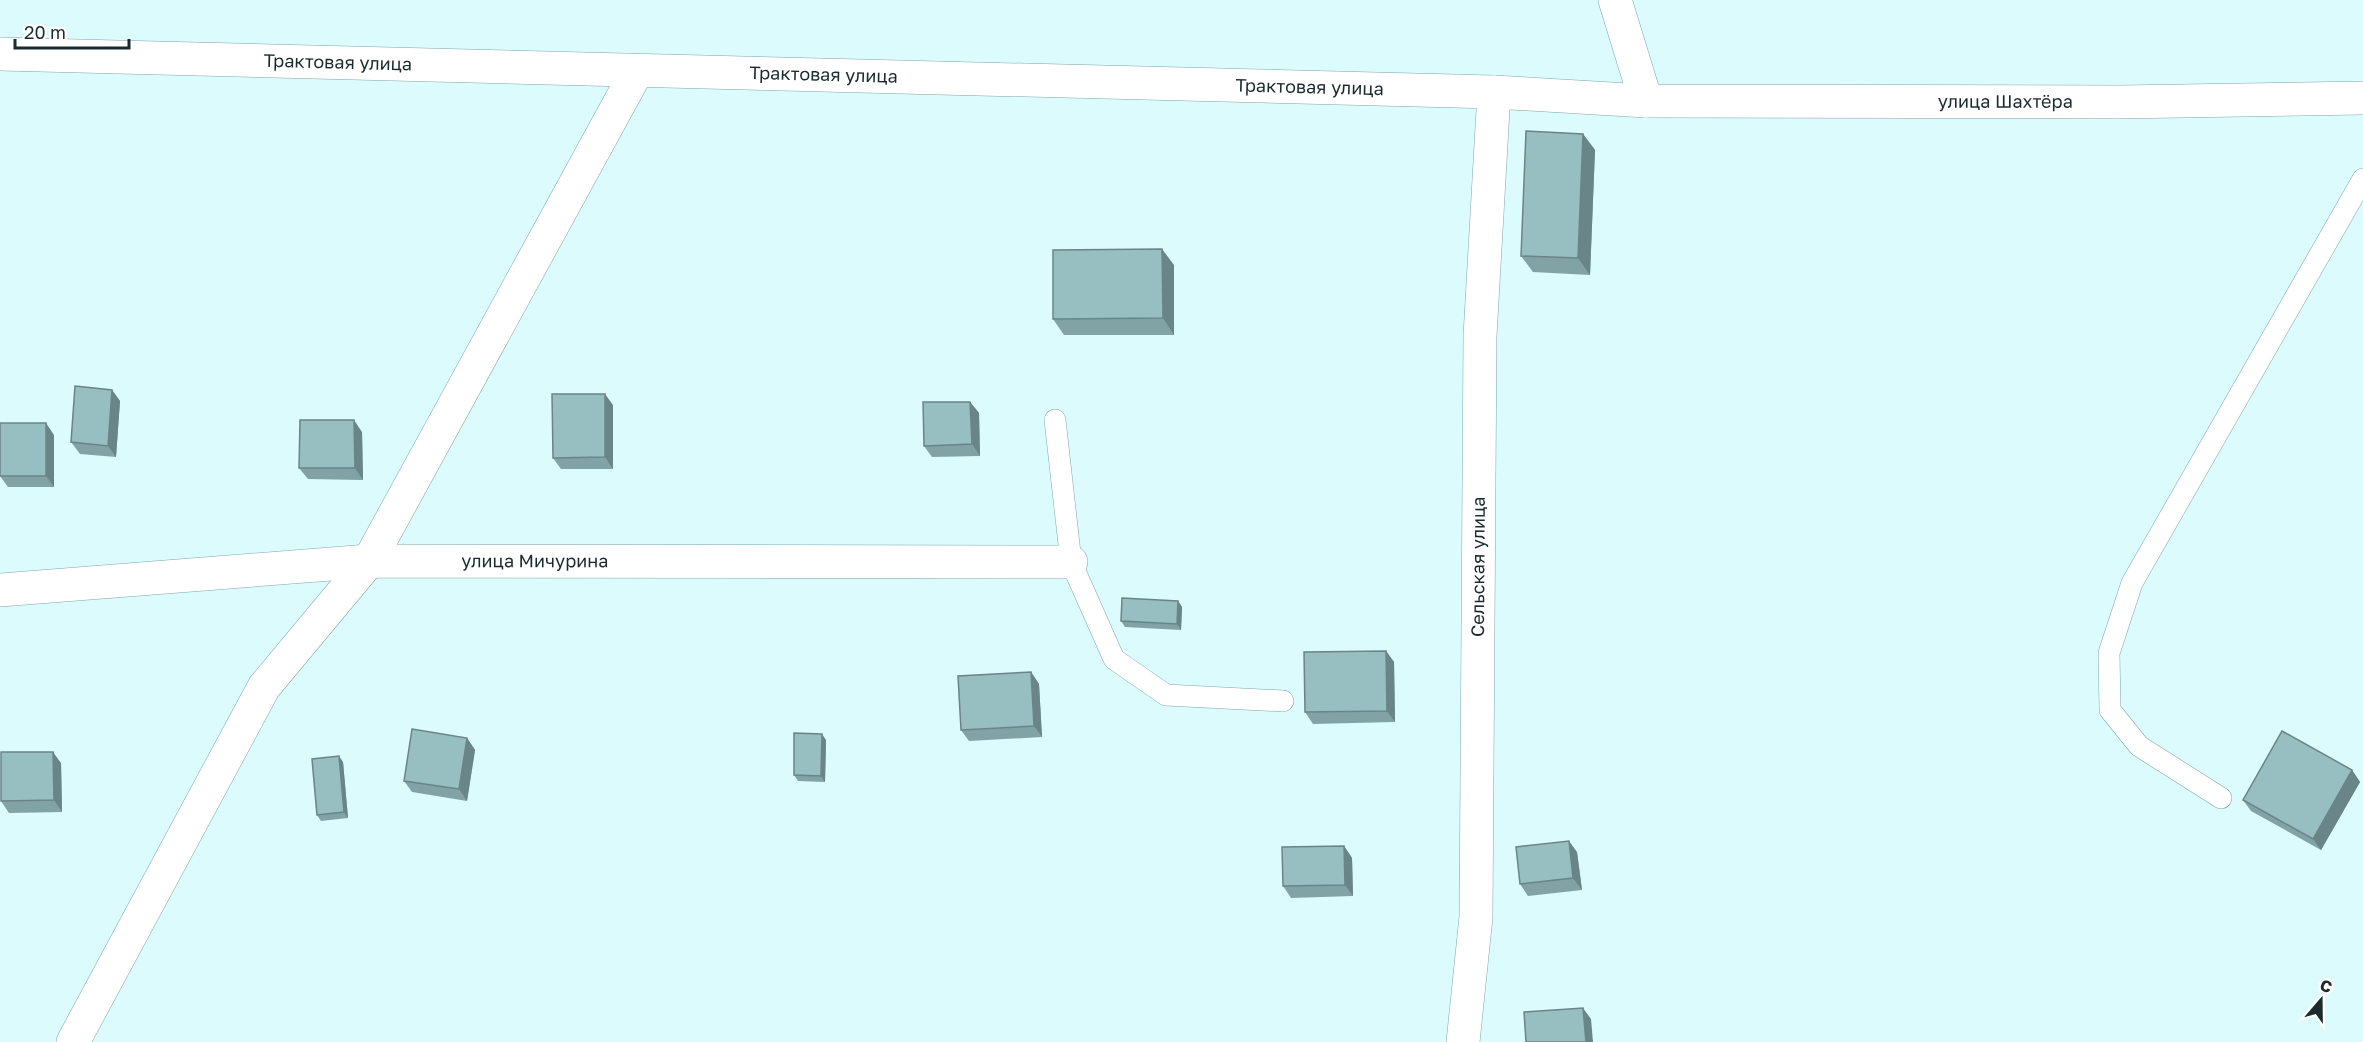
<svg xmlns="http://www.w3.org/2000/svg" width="2363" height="1042" viewBox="0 0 2363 1042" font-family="'Golos Text',sans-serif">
<rect width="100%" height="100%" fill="#dbfbfd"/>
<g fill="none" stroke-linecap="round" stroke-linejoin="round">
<g stroke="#80a6a9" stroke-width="22">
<g id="service">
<polyline points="1055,420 1071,562 1114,659 1166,695 1283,701"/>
<polyline points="2221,798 2139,746 2110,710 2109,653 2132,583 2363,179"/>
</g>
</g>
<g stroke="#80a6a9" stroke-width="34">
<g id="minor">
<polyline points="1615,0 1646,101"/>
<path id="s1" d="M0,590L369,561L1071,562"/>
<polyline points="73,1042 264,687 369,561 637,71"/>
<path id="s2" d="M1463,1042L1476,917L1480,336L1494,92"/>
</g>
</g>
<g stroke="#80a6a9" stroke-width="34">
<g id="secondary">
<path id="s3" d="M0,54L1494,92L1646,101L2120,102L2363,98"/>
</g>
</g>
<use href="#service" stroke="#fff" stroke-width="21"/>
<use href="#minor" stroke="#fff" stroke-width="33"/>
<use href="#secondary" stroke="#fff" stroke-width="33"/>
</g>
<g fill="#82a3a6">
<polygon points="1583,134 1595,150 1590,275 1533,272 1521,256"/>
<polygon points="1174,265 1174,335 1064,335 1053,319"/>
<polygon points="112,390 120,401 116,457 80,454 71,442"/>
<polygon points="970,402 979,413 980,456 932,457 924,446"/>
<polygon points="613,405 613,469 561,469 553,458"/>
<polygon points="362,432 363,480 308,479 299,468"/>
<polygon points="54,435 54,487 8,487 0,476"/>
<polygon points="1178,601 1182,607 1181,630 1125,627 1121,621"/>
<polygon points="1386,651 1394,662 1395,722 1313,724 1305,712"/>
<polygon points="1031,672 1039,684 1042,737 969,741 961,730"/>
<polygon points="467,738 475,750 467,801 412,792 404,781"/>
<polygon points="826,740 825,782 798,781 794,775"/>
<polygon points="343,762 348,818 321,821 317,815"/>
<polygon points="61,763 62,812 9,813 1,801"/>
<polygon points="2352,770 2360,782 2321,850 2251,811 2243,800"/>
<polygon points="1344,846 1352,858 1353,896 1291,898 1283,886"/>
<polygon points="1577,852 1582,890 1528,896 1520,884"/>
</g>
<g fill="#6a8587">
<polygon points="1583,134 1595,150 1590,275 1578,258"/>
<polygon points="1162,249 1174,265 1174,335 1163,318"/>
<polygon points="112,390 120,401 116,457 108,446"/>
<polygon points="605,394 613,405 613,469 605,457"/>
<polygon points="970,402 979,413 980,456 972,444"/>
<polygon points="354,420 362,432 363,480 355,468"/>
<polygon points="46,423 54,435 54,487 46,476"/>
<polygon points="1178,601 1182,607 1181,630 1177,624"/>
<polygon points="1386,651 1394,662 1395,722 1387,711"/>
<polygon points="1031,672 1039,684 1042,737 1034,726"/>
<polygon points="822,734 826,740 825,782 821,776"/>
<polygon points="467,738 475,750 467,801 459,789"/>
<polygon points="53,752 61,763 62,812 54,800"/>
<polygon points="339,756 343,762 348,818 344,812"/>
<polygon points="2352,770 2360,782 2321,850 2313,839"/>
<polygon points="1569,841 1577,852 1582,890 1573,878"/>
<polygon points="1344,846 1352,858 1353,896 1345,885"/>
<polygon points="1583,1008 1591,1019 1593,1042 1586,1042"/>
</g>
<g fill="#97bec1" stroke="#6a8587" stroke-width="1.5">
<polygon points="1526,131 1583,134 1578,258 1521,256"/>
<polygon points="1162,249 1163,318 1053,319 1053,250"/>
<polygon points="75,386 112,390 108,446 71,442"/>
<polygon points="552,394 605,394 605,457 553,458"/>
<polygon points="923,402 970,402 972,444 924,446"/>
<polygon points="300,420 354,420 355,468 299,468"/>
<rect x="0" y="423" width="46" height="53"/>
<polygon points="1122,598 1178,601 1177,624 1121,621"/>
<polygon points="1386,651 1387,711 1305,712 1304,652"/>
<polygon points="1031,672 1034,726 961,730 958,676"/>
<polygon points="412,729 467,738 459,789 404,781"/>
<polygon points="2282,731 2352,770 2313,839 2243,800"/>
<polygon points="794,733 822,734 821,776 794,775"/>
<polygon points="1,752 53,752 54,800 1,801"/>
<polygon points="339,756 344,812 317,815 312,759"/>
<polygon points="1569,841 1573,878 1520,884 1516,847"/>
<polygon points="1344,846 1345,885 1283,886 1282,847"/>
<polygon points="1583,1008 1586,1042 1526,1042 1524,1012"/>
</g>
<g text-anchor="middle" stroke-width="4.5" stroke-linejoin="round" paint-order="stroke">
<g font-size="18" fill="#1b2b2c" stroke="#fff">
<text dy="6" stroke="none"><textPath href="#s3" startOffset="338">Трактовая улица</textPath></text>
<text dy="6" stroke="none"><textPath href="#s3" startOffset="824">Трактовая улица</textPath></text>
<text dy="6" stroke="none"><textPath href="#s3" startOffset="1310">Трактовая улица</textPath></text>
<text dy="6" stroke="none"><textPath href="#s3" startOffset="2006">улица Шахтёра</textPath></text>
<text dy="6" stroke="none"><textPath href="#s1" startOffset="536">улица Мичурина</textPath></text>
<text dy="6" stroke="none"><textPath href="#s2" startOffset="476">Сельская улица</textPath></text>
</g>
</g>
<g transform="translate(2321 1000) rotate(20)" stroke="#ffffff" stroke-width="4.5" paint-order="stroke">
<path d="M0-4.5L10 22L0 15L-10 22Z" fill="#1b2b2c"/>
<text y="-9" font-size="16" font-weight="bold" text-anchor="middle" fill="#1b2b2c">С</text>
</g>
<path d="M15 39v9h114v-9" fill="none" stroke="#1b2b2c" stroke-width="3"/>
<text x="24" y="39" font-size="18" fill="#1b2b2c" stroke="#ffffff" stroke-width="4.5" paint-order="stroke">20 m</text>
</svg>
